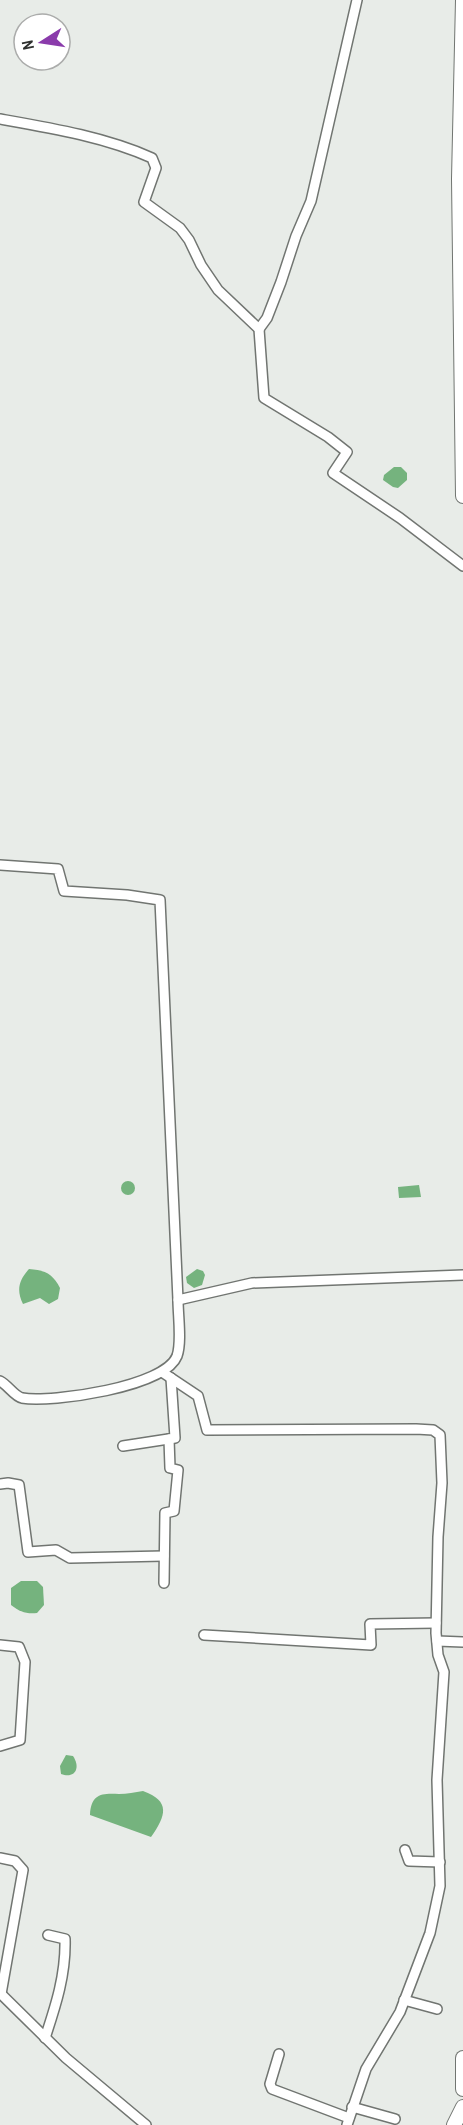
<svg xmlns="http://www.w3.org/2000/svg" width="463" height="2125" viewBox="0 0 463 2125" font-family="'Archivo Narrow',sans-serif">
<rect width="100%" height="100%" fill="#e8ece8"/>
<g fill="#75b37e">
<polygon points="394,467 401,467 407,473 407,480 398,488 393,487 383,480 384,475"/>
<circle cx="128" cy="1188" r="7"/>
<polygon points="419,1185 421,1197 399,1198 398,1187"/>
<path d="M29,1269C45,1270 53,1274 60,1288L58,1299L49,1304L40,1298L23,1304C16,1290 19,1280 29,1269Z"/>
<polygon points="197,1269 203,1271 205,1275 202,1285 194,1288 187,1283 186,1277"/>
<path d="M21,1581H37L43,1587L44,1605L37,1613C26,1614 20,1612 11,1605V1588Z"/>
<path d="M66,1755L73,1756C81,1768 75,1779 61,1774L60,1766Z"/>
<path d="M143,1791C171,1801 166,1816 151,1837L90,1815C91,1794 101,1793 119,1794C127,1794 135,1792 143,1791Z"/>
</g>
<g fill="none" stroke-linecap="round" stroke-linejoin="round">
<g stroke="#717571" stroke-width="12">
<g id="minor">
<path d="M0,119C51,128 105,137 152,158L156,168L144,202L180,228L189,240L201,265L218,290L259,329L264,398L328,437L347,452L333,473L400,518L463,566"/>
<polyline points="259,329 267,318 281,282 296,236 311,201 357,0"/>
<path d="M0,865L58,869L64,891L127,895L160,900L178,1300C178,1316 182,1342 177,1356C165,1387 52,1403 22,1398C14,1396 8,1385 0,1381"/>
<polyline points="178,1300 252,1283 463,1275"/>
<polyline points="162,1372 198,1396 207,1430 416,1429 433,1430 440,1435 442,1483 438,1537 436,1633 438,1655 444,1672 437,1780 440,1886 430,1933 400,2012 366,2069 347,2125"/>
<polyline points="123,1446 175,1438 171,1378"/>
<polyline points="0,1484 8,1483 19,1485 28,1552 56,1550 70,1558 164,1556"/>
<polyline points="164,1583 165,1513 174,1511 178,1470 170,1468 169,1439"/>
<polyline points="204,1635 371,1645 370,1624 436,1623"/>
<polyline points="437,1641 463,1642"/>
<polyline points="0,1645 19,1647 25,1662 20,1740 0,1746"/>
<polyline points="405,1850 409,1861 440,1862"/>
<polyline points="0,1858 15,1861 23,1870 1,1994"/>
<polyline points="0,1993 66,2058 146,2125"/>
<polyline points="404,2000 437,2009"/>
<path d="M45,2038C56,2005 66,1974 65,1939L48,1935"/>
<polyline points="279,2054 270,2084 272,2089 349,2118"/>
<polyline points="352,2107 395,2119"/>
</g>
</g>
<g stroke="#717571" stroke-width="16">
<g id="primary">
<polyline points="463,0 459,179 463,496"/>
<polyline points="463,2058 463,2089"/>
<polyline points="454,2125 463,2107"/>
</g>
</g>
<use href="#minor" stroke="#fff" stroke-width="9"/>
<use href="#primary" stroke="#fff" stroke-width="14"/>
</g>
<g transform="translate(42 42) rotate(258)"><circle r="28" fill="#ffffff" stroke="#abacab" stroke-width="1.5"/>
<path d="M0-4.5L10 22L0 15L-10 22Z" fill="#8a3bab"/>
<text y="-9" font-size="16" font-weight="bold" text-anchor="middle" fill="#2e302e">N</text>
</g>
</svg>
